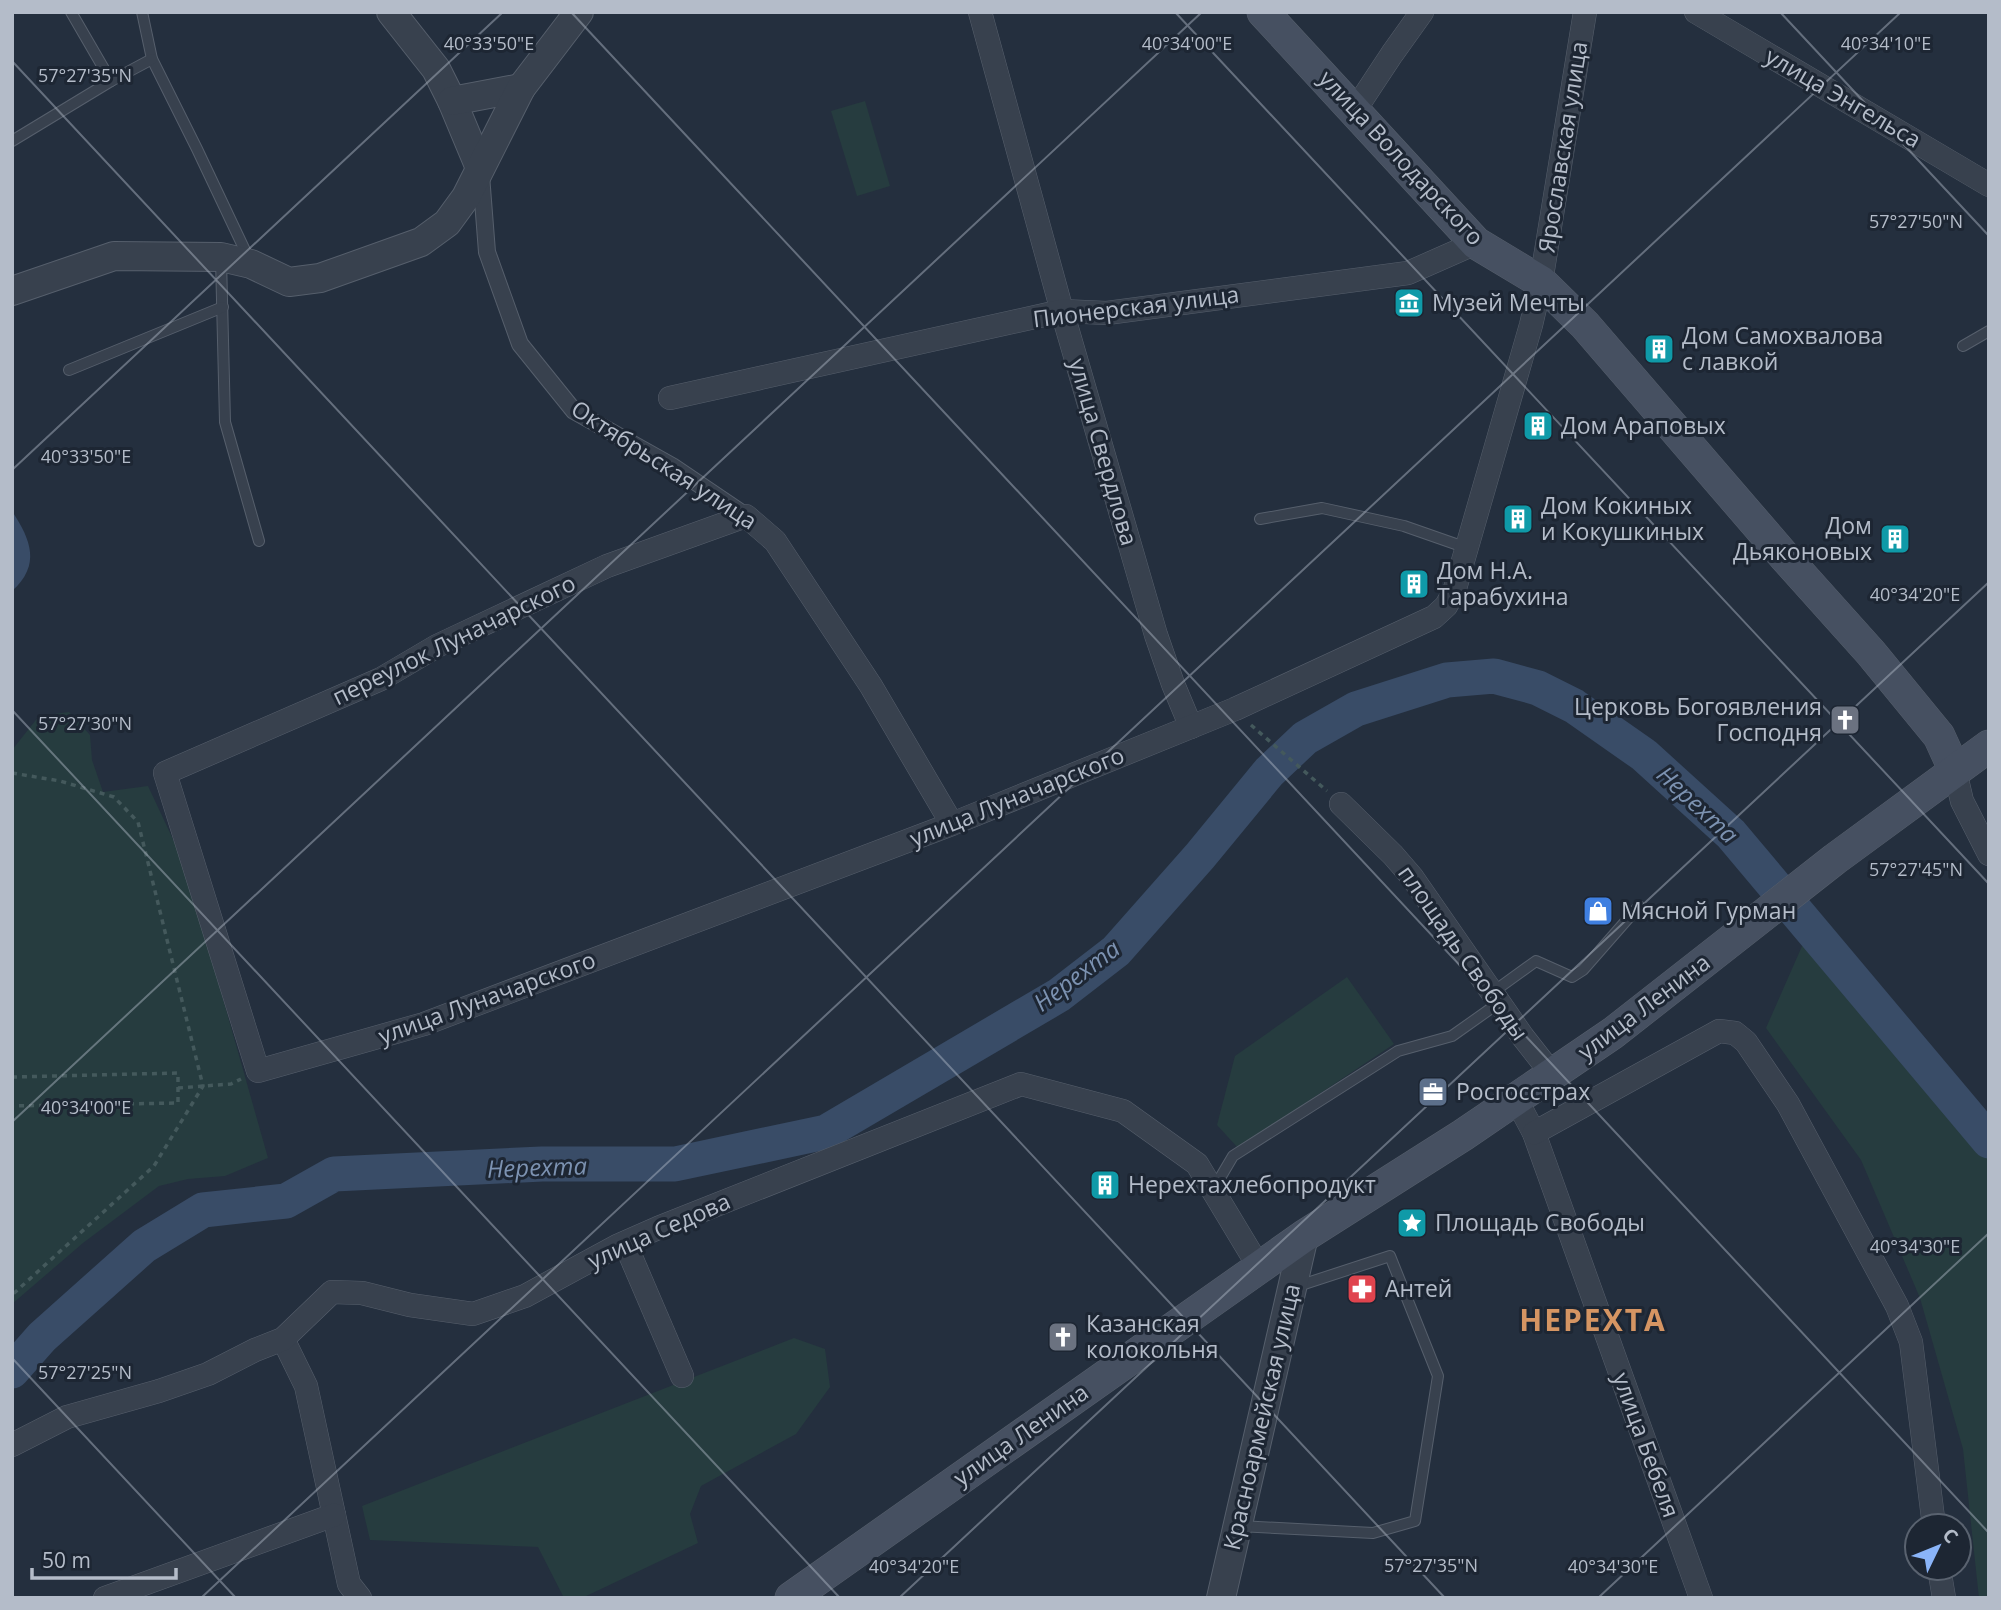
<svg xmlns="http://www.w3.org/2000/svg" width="2001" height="1610" viewBox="0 0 2001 1610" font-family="'Open Sans',sans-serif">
<rect width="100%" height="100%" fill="#242f3e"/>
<g fill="#263c3f">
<polygon points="865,101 890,186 857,196 831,111"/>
<polygon points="69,712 90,735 92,760 103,792 148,786 179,852 195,900 268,1158 225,1176 188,1179 159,1186 83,1243 12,1304 12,750 39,716"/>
<polygon points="1810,928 1989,1141 1989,1598 1979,1598 1963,1449 1920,1298 1861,1160 1766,1028"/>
<polygon points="1347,977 1394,1044 1238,1148 1217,1125 1235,1056"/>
<polygon points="794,1338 825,1349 830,1387 796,1434 701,1486 690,1514 698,1543 582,1598 564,1598 538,1547 370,1540 362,1506"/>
</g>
<path fill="#394c67" d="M12,511C31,540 41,565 12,591Z"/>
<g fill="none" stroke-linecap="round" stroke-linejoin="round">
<polyline stroke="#394c67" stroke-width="35" points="12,1371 42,1337 144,1246 203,1210 286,1201 334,1174 542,1164 675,1164 826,1132 1059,995 1116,951 1200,856 1269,772 1305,738 1356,709 1447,680 1494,676 1538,688 1574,706 1644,755 1731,834 1989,1141"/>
<g stroke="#565f6c" stroke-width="12">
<g id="service">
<polyline points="71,12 111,81"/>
<polyline points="142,12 152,59 197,149 250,261"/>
<polyline points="12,141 111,81 152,59"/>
<polyline points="221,259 225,422 259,541"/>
<polyline points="1963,346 1989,331"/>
<polyline points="69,370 223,307"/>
<polyline points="1260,519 1322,508 1404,526 1467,548"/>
<polyline points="1493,992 1536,961 1572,977 1583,970 1639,906"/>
<polyline points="1213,1190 1233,1156 1398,1051 1452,1036 1500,1002"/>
<polyline points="1239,1526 1373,1533 1415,1521 1438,1376 1390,1256 1295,1287"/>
</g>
</g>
<g stroke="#565f6c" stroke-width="18">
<polyline id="pedestrian" points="481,175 487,252 520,344 574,411 672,466 746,516"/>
</g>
<g stroke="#565f6c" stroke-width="24">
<g id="minor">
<polyline points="980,12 1062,311 1156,635 1173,684 1191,727"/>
<polyline points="1696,12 1989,185"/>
<polyline points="1355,110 1392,54 1422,12"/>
<polyline points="670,398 1062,311 1107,313 1408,273 1476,243"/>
<polyline points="1955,771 1962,801 1989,854"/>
<polyline points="1341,804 1393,855 1412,877 1523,1037 1552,1074"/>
<polyline points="952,824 871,686 775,541 746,516 607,566 437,646 381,679 165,773 258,1071 424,1024 952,824 1235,709 1434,617 1446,606 1454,592 1531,325 1541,282 1585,12"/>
<polyline points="1516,1099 1534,1133 1701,1598"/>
<polyline points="1534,1133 1719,1031 1735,1033 1746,1042 1788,1104 1897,1306 1911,1342 1934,1526"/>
<polyline points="625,1243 682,1376"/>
<polyline points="283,1339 306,1386 349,1584 360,1598"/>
<polyline points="12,1445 67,1417 159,1391 208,1374 255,1350 283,1339 332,1292 362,1293 410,1305 473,1314 525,1296 617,1246 658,1228 1021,1084 1123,1111 1197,1164 1259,1267"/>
<polyline points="1939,1568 1944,1598"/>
<polyline points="105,1598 334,1515"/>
</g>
</g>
<g stroke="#565f6c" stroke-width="30">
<g id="tertiary">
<polyline points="391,12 436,69 452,101 480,168"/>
<polyline points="452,101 521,88"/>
<polyline points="12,291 114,256 221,257 251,264 289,282 320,278 421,242 447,223 466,197 521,88 579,12"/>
<polyline points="1221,1598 1304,1236"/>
</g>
</g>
<g stroke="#565f6c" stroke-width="33">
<g id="secondary">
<polyline points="1263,12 1476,243 1541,282 1585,325 1784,556 1871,653 1939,736 1955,771"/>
<polyline points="791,1598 1304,1236 1463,1135 1613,1033 1835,859 1989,746"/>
</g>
</g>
<g stroke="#44595c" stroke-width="3.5" stroke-dasharray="5 5" stroke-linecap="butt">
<polyline points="1251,725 1327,791"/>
<polyline points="12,773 60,781 114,797 138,822 203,1086 154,1166 12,1295"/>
<polyline points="12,1077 178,1073 178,1103 12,1106"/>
<polyline points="178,1088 231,1084 241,1079"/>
</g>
<use href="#service" stroke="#38414e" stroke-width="10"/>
<use href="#pedestrian" stroke="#38414e" stroke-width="16"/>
<use href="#minor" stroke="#38414e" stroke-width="23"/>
<use href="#tertiary" stroke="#38414e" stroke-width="28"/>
<use href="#secondary" stroke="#465061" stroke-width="32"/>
</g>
<path fill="none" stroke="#b4bcc9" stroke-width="2" stroke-opacity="0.45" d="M571,12L1989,1533M1175,12L1989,884M1780,12L1989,236M12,61L1445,1598M12,470L503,12M12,710L840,1598M12,1122L1202,12M12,1358L236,1598M201,1598L1901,12M899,1598L1989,582M1598,1598L1989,1233"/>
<defs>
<g id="museum-square" transform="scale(1.575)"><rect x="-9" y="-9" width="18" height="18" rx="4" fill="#0f9aa8" stroke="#1d2633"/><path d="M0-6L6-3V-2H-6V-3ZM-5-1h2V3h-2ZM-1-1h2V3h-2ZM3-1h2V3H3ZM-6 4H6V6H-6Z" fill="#fff"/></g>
<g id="building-square" transform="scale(1.575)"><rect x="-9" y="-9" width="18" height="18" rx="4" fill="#0f9aa8" stroke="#1d2633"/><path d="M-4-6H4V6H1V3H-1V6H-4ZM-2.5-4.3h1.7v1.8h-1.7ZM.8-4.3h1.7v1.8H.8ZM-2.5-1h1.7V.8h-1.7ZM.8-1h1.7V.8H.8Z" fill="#fff"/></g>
<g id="church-square" transform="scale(1.575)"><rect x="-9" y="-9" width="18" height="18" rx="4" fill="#6b7280" stroke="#1d2633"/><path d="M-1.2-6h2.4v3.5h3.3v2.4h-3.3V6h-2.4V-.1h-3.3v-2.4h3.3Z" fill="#fff"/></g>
<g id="shop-square" transform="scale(1.575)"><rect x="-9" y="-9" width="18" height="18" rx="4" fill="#3f7fe0" stroke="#1d2633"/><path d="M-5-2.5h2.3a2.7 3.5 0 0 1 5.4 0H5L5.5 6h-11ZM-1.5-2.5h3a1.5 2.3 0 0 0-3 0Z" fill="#fff"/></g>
<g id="office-square" transform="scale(1.575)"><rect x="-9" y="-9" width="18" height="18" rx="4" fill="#5c6f8a" stroke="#1d2633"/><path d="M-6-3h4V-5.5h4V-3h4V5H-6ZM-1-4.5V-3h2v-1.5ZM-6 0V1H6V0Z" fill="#fff"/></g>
<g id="sight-square" transform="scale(1.575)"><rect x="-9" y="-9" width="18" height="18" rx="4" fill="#0f9aa8" stroke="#1d2633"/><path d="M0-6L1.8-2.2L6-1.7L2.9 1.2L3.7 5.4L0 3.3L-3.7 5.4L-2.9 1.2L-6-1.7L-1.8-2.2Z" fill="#fff"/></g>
<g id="pharmacy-square" transform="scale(1.575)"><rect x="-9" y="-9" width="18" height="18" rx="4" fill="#e0444e" stroke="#1d2633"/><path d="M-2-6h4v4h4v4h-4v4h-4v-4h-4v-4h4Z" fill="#fff"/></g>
</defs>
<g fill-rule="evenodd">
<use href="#museum-square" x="1409" y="303"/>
<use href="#building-square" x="1659" y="349"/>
<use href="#building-square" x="1538" y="426"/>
<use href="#building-square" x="1518" y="519"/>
<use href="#building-square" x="1895" y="539"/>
<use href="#building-square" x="1414" y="584"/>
<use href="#church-square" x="1845" y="720"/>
<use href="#shop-square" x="1598" y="911"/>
<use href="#office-square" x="1433" y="1092"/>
<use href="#building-square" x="1105" y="1185"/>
<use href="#sight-square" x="1412" y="1223"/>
<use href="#pharmacy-square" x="1362" y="1289"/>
<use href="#church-square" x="1063" y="1337"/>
</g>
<g text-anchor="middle" stroke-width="6" stroke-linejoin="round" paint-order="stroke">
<g font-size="23" fill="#b4bcc9" stroke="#1d2633">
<text transform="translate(1843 98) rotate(30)" y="8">улица Энгельса</text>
<text transform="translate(1563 147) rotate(-81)" y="8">Ярославская улица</text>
<text transform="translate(1401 158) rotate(47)" y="8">улица Володарского</text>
<text transform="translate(1136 307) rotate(-7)" y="8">Пионерская улица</text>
<text transform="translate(1103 452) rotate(74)" y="8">улица Свердлова</text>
<text transform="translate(664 465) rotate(33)" y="8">Октябрьская улица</text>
<text transform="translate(454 640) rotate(-26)" y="8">переулок Луначарского</text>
<text transform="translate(1017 797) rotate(-22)" y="8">улица Луначарского</text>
<text transform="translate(1463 953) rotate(55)" y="8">площадь Свободы</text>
<text transform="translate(487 998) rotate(-20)" y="8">улица Луначарского</text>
<text transform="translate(1644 1007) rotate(-37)" y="8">улица Ленина</text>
<text transform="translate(659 1231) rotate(-24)" y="8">улица Седова</text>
<text transform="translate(1262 1417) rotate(-77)" y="8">Красноармейская улица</text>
<text transform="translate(1021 1435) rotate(-35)" y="8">улица Ленина</text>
<text transform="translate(1646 1445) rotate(70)" y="8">улица Бебеля</text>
</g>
<g font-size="23" fill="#b4bcc9" stroke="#1d2633" text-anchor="start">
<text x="1432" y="311">Музей Мечты</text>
<text x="1682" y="344">Дом Самохвалова<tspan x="1682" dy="26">с лавкой</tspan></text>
<text x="1561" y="434">Дом Араповых</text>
<text x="1541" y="514">Дом Кокиных<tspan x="1541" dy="26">и Кокушкиных</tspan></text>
<text x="1872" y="534" text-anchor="end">Дом<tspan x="1872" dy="26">Дьяконовых</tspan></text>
<text x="1437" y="579">Дом Н.А.<tspan x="1437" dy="26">Тарабухина</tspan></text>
<text x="1822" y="715" text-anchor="end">Церковь Богоявления<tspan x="1822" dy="26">Господня</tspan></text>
<text x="1621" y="919">Мясной Гурман</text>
<text x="1456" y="1100">Росгосстрах</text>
<text x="1128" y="1193">Нерехтахлебопродукт</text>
<text x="1435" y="1231">Площадь Свободы</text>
<text x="1385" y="1297">Антей</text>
<text x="1086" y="1332">Казанская<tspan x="1086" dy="26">колокольня</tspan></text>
</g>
<g font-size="24" font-style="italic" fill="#7c92b1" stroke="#1d2633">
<text transform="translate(1697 805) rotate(43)" y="8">Нерехта</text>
<text transform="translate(1077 976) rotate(-37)" y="8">Нерехта</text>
<text transform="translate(537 1168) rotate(-2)" y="8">Нерехта</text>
</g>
<g font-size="30" font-weight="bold" letter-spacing="2" fill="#d59563" stroke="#1d2633">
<text x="1593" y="1331">НЕРЕХТА</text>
</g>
</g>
<g font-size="18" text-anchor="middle" fill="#b4bcc9" stroke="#1d2633" stroke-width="6" stroke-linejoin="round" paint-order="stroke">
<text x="1886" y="50">40°34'10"E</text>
<text x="489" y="50">40°33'50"E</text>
<text x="1187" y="50">40°34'00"E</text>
<text x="85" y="82">57°27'35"N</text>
<text x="1916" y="228">57°27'50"N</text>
<text x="86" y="463">40°33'50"E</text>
<text x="1915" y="601">40°34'20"E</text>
<text x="85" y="730">57°27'30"N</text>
<text x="1916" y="876">57°27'45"N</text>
<text x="86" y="1114">40°34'00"E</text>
<text x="1915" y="1253">40°34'30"E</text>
<text x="85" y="1379">57°27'25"N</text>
<text x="1431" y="1572">57°27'35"N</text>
<text x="914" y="1573">40°34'20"E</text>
<text x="1613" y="1573">40°34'30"E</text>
</g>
<rect width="2001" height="1610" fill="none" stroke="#b4bcc9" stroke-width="28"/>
<g transform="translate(1938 1547) rotate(47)"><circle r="33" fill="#1d2633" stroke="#59626f" stroke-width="2"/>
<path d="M0-5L12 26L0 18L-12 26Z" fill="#8ab4f8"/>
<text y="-10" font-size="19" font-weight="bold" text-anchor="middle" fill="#b4bcc9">С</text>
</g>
<path d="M32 1568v10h144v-10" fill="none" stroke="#b4bcc9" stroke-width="3.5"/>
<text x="42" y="1568" font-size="21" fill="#b4bcc9" stroke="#1d2633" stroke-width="5" paint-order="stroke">50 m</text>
</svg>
